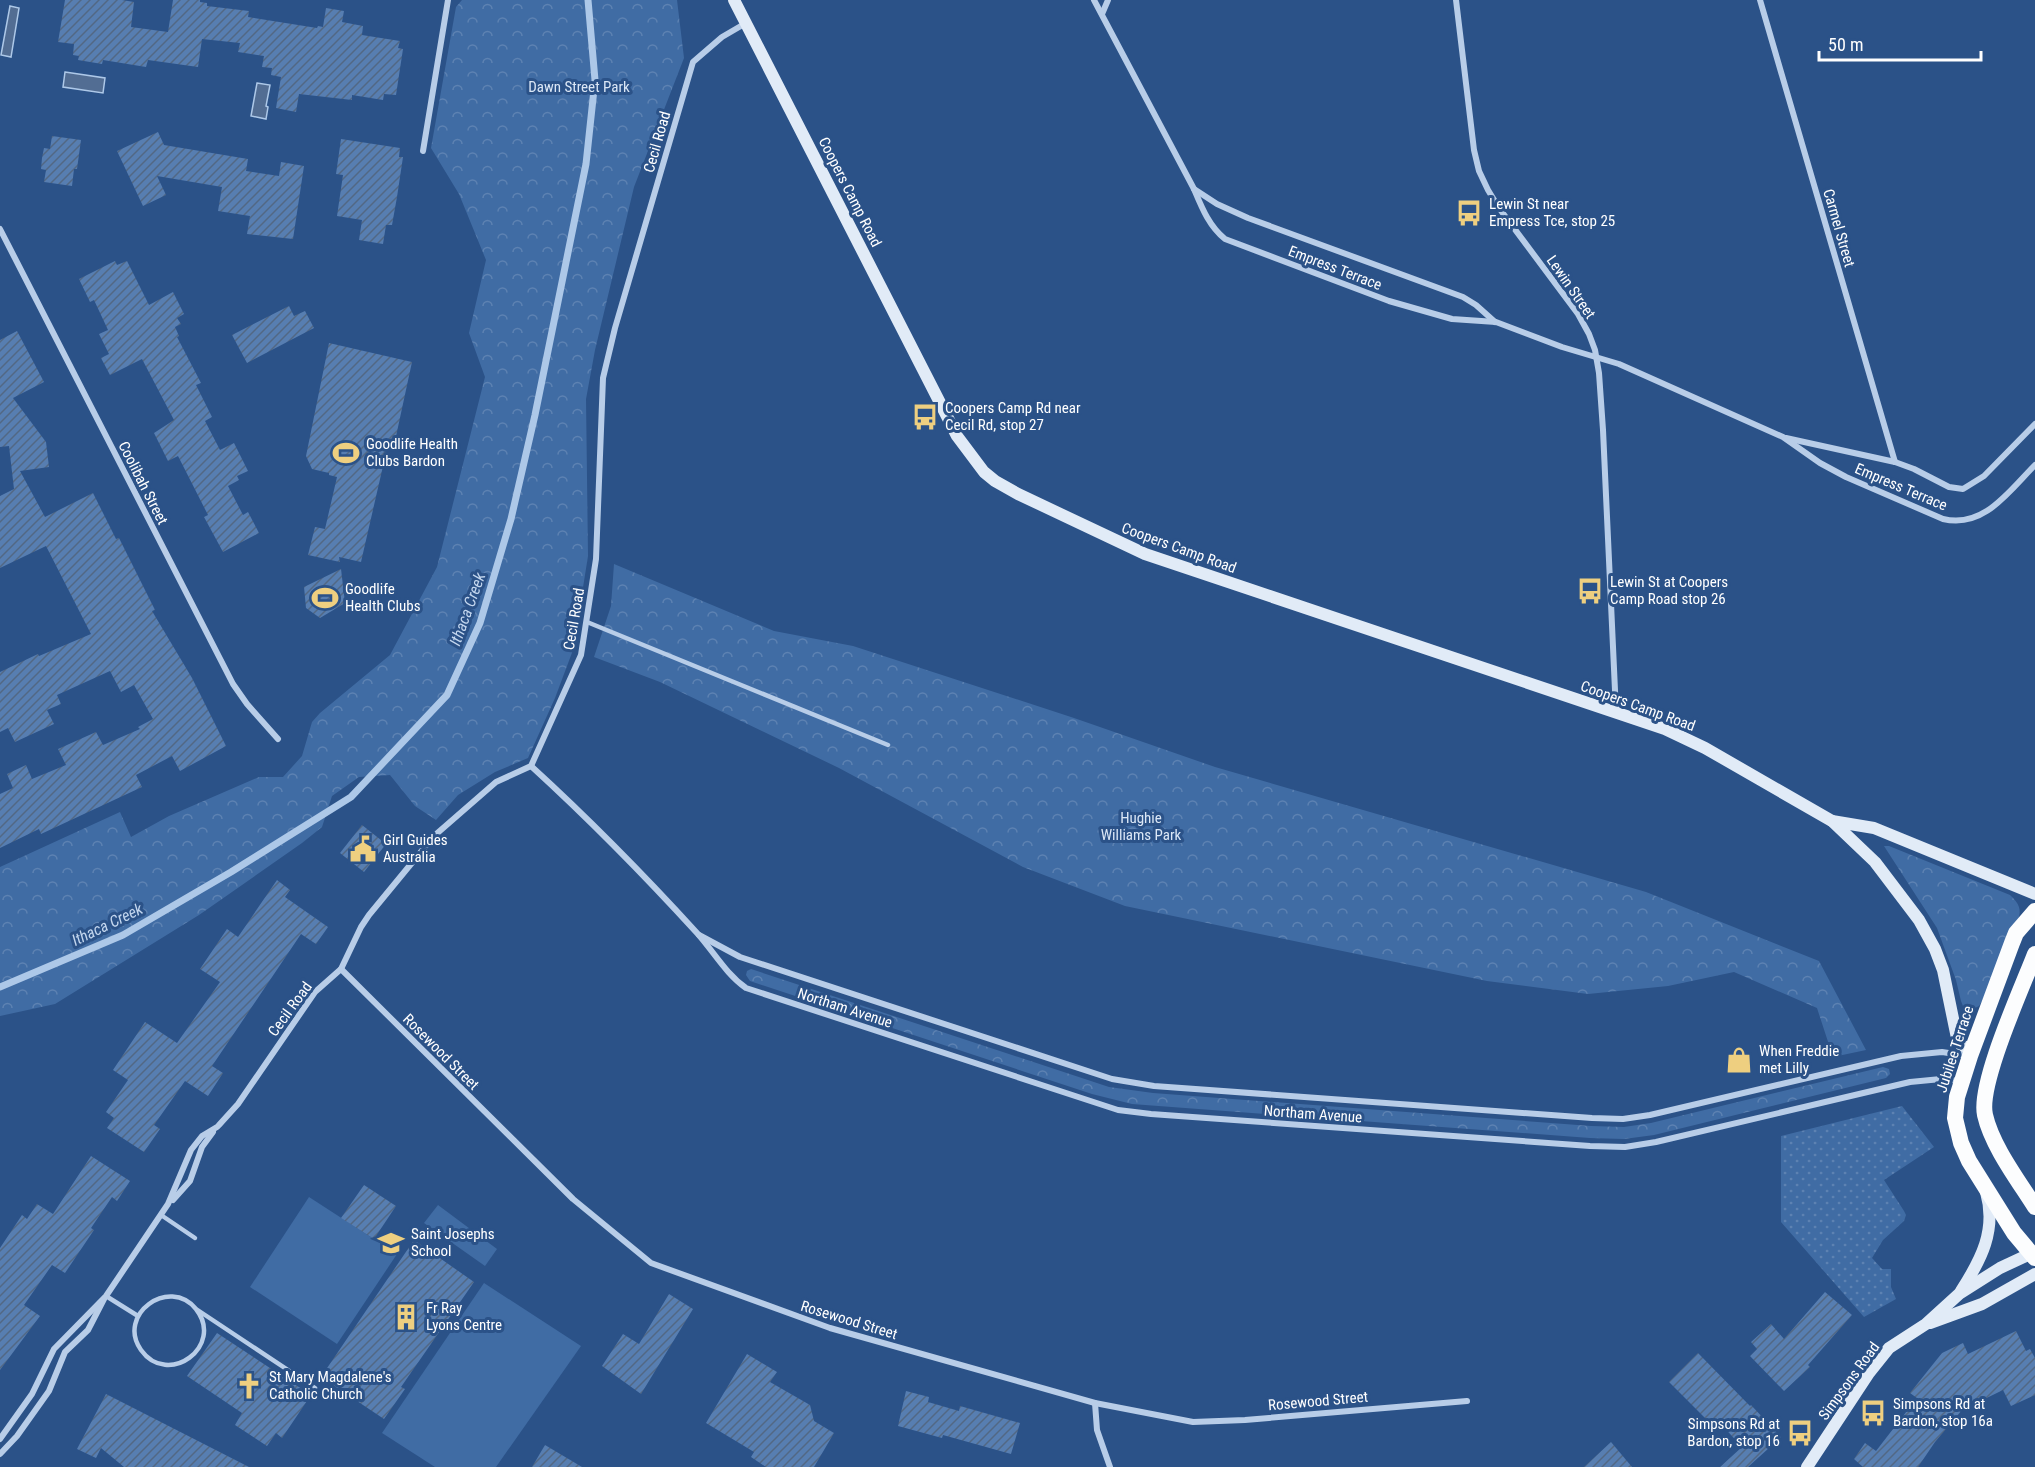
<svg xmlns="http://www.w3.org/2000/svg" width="2035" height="1467" viewBox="0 0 2035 1467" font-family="'Roboto Condensed',sans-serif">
<defs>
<pattern id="grass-dots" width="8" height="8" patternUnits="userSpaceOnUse" patternTransform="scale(1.5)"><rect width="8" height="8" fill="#406ca4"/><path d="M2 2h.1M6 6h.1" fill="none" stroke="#5d82b2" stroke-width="1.8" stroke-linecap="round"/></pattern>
<pattern id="forest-crowns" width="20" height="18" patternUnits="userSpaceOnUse" patternTransform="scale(1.5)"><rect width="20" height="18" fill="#406ca4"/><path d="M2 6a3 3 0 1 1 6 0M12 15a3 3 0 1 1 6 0" fill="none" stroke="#5d82b2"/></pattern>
<pattern id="building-hatch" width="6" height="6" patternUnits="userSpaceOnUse" patternTransform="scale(1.5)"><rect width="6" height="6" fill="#577eb1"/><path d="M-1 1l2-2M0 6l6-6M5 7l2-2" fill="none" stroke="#526884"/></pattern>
</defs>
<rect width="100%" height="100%" fill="#2b5288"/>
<polygon fill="url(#grass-dots)" points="1902,1106 1934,1147 1884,1180 1904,1211 1906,1215 1904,1221 1883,1240 1872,1258 1882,1269 1891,1269 1891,1287 1896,1299 1864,1317 1781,1222 1781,1136"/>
<g fill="url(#forest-crowns)">
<polygon points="462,0 677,0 684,58 634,187 595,350 586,399 588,556 573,650 555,698 528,758 495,772 458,795 436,820 415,806 390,775 359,777 332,796 322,827 302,843 199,915 55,1004 0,1016 0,867 120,812 131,837 169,816 259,777 283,777 302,756 312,722 320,713 390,655 437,567 485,377 469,333 486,260 459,194 431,148 456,7"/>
<polygon points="614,564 774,631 853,646 1074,718 1215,767 1646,892 1819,961 1866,1050 1833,1057 1817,1008 1734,972 1668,986 1588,994 1487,981 1125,906 1023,867 839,768 660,682 594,657 611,606"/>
<path d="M1884,846H1889L2010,895C2019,903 2022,910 2018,920L1982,1001L1979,1006L1969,1011L1963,1006L1961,1001L1956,980L1937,928Z"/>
<polygon points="751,969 1109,1087 1153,1093 1591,1126 1624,1127 1651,1123 1883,1067 1889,1069 1890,1074 1886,1078 1654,1135 1624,1139 1590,1138 1132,1104 1092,1094 750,981 746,975 747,971"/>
</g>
<g fill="#406ca4">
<polygon points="309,1197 397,1254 337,1344 250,1287"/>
<polygon points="438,1205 497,1249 485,1266 424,1223"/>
<polygon points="484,1283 581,1346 496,1467 435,1467 382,1433"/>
</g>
<g fill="#526d93" stroke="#adc8e8" stroke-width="1.5">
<polygon points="10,6 19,8 11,57 1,55"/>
<polygon points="65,72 105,78 103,93 63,87"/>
<polygon points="257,83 270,85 266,106 268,107 266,119 251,116"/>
</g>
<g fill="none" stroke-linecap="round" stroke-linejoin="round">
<polyline stroke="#adc8e8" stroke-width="7" points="0,987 123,935 231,872 351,797 447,695 480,623 511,519 535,415 586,164 595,80 588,0"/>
</g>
<g fill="url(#building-hatch)">
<polygon points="65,0 122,0 134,2 131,27 168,32 173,0 200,0 200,2 207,3 207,6 249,11 248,17 317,28 318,26 323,27 326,8 344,11 342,22 363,26 362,35 400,41 398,48 403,49 396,95 384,94 383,100 352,95 352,100 299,94 296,112 276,108 281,77 271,75 272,68 262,67 264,56 238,52 240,43 202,39 198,67 148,60 146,67 103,60 102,64 78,60 79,56 73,55 74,44 58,42"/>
<polygon points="158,132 164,145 248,159 246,171 279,176 281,162 304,166 293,239 247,234 250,216 218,211 222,187 157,176 166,195 143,206 117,151"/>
<polygon points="52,136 81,140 77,169 74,169 72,186 44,182 46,170 41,169 42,158 44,148 50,149"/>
<polygon points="341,139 400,148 399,157 403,157 397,197 392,225 386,225 383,244 359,240 362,220 337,216 343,175 336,174"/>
<polygon points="115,261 117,265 127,261 149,305 173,292 184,314 177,318 181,324 175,327 179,336 177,337 201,383 196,385 212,417 205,421 220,450 234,443 248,471 237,476 239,480 228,486 243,515 248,512 259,533 223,552 204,517 208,515 178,456 168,461 154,433 174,420 142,359 110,375 101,358 109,354 99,334 108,330 94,300 90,302 79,279"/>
<polygon points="289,306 294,316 305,311 314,328 247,363 232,335"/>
<polygon points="17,331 44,382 13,398 46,442 49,467 20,471 45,517 93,493 116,539 119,538 155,610 152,611 192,678 226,746 180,771 172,756 136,775 142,787 41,834 39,829 0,848 0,794 13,788 7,774 26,765 32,779 66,765 58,749 96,732 103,745 140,729 138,727 153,719 134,685 121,692 110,671 57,695 61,704 47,710 54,724 15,742 8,728 0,732 0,672 38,654 39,656 91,634 46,546 0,568 0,496 14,489 9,446 0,447 0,340"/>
<polygon points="329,343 412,362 395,441 389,440 361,562 339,557 340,562 308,555 315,527 325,529 337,477 329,475 329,473 312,469 306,456"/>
<polygon points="341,569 345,603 320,618 306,608 304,587"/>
<polygon points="362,825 386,844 364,872 340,853"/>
<polygon points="277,880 290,890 285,897 328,927 316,944 301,934 212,1066 223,1073 208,1096 185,1081 154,1125 160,1129 144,1152 107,1128 114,1118 106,1112 128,1080 113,1070 145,1022 177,1043 220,982 200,969 227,929 238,937"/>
<polygon points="91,1156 130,1181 117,1201 112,1197 91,1228 94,1230 65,1273 52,1265 24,1305 40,1316 0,1370 0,1248 22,1215 27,1219 37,1204 53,1214"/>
<polygon points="364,1185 396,1206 374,1239 341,1218"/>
<polygon points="414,1240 474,1282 401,1387 405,1389 384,1419 321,1377"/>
<polygon points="1825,1292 1852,1315 1808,1365 1810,1367 1784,1391 1750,1356 1757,1349 1751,1342 1771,1324 1784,1339"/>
<polygon points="669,1294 693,1309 641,1394 602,1366 623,1334 639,1344"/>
<polygon points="2016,1331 2026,1351 2030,1349 2035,1358 2035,1395 2011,1406 2003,1390 1962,1410 1935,1442 1918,1467 1863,1467 1854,1459 1865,1443 1876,1451 1917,1398 1910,1393 1942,1353 1963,1343 1968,1354"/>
<polygon points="217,1333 311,1395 282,1438 276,1433 267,1446 235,1425 242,1413 187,1376"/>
<polygon points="1698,1353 1750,1406 1751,1405 1781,1437 1748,1467 1720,1467 1742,1447 1720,1423 1715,1428 1669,1382"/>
<polygon points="747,1354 777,1372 770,1382 810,1405 814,1421 834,1433 814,1467 766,1467 751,1457 754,1452 706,1423"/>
<polygon points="906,1391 929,1397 928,1402 959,1411 960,1406 1020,1423 1011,1454 943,1435 942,1438 898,1426"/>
<polygon points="106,1394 249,1467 124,1467 101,1448 96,1458 77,1449"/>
<polygon points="1611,1442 1632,1467 1584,1467"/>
<polygon points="545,1445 582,1467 532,1467"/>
</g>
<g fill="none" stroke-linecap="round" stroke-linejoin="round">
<g stroke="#b8cde8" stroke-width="4.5">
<polyline points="587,622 888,745"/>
<polyline points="161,1215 195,1238"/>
<polyline points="106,1296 138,1316"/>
<path d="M196,1309C225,1346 168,1388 141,1350C116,1315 169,1276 196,1309L315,1388"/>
</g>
<g stroke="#b8cde8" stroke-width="6">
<path d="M1094,0L1194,189C1202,208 1209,226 1225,239L1389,301L1452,319L1496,322L1562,347L1619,364L1783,437L1820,463L1846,477L1943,519C1984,529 2009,491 2035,465"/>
<polyline points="1456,0 1474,150 1479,171 1488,190 1499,208 1578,314 1589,334 1595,350 1599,373 1603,430 1616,712"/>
<polyline points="1760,0 1895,462"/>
<polyline points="1102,14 1108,0"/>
<polyline points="423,151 448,0"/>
<polyline points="1194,189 1217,204 1248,218 1463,297 1476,305 1495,322"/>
<polyline points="0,229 233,684 247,704 278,739"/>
<polyline points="1786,438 1895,462 1914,469 1949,487 1963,489 1984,476 2035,424"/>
<path d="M531,766C589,819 645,876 697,933C714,952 726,974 746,988L1118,1110L1151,1114L1590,1146L1625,1147L1656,1142L1910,1082L1941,1079L1961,1081"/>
<polyline points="699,935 740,957 1112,1079 1154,1086 1592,1118 1623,1119 1650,1115 1901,1056 1942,1052 1968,1056"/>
<polyline points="341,969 573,1199 651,1263 830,1328 1095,1403 1193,1422 1245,1420 1467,1401"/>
<polyline points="219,1125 238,1104 315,992 341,969 361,927 369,915 434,836 496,782 531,766 581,655 596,559 603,378 615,328 693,62 722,37 746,23"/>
<polyline points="173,1200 190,1181 202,1147 213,1132"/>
<polyline points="1095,1403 1097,1430 1110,1467"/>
<polyline points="0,1439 32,1394 54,1349 106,1296 168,1204 191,1150 202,1136 217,1127"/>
<polyline points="0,1454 17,1436 49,1391 65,1352 88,1330 104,1299"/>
</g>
<g stroke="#e1ebf7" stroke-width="12">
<polyline points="734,0 957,436 984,472 995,481 1018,494 1145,554 1665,729 1705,748 1832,821 1875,862 1919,920 1935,949 1943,970 1957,1038 1961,1045 1972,1050"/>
<polyline points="1832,821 1874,828 2035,894"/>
<path d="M1961,1291C1981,1260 1997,1230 1986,1192"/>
<polyline points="1930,1323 1982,1304 2035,1274"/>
<polyline points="1807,1467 1869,1373 1889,1348 1926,1324 1959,1294 2000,1268 2030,1254"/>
</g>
<g stroke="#fcfdfe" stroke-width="16">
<polyline points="2035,911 2016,933 2012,943 1970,1056 1957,1097 1955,1118 1961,1143 1969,1161 2014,1233 2035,1258"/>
<path d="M2035,954C2022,988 1978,1084 1985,1115C1992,1146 2018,1180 2035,1207"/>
</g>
</g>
<defs>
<g id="bus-bare" transform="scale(2.07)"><path d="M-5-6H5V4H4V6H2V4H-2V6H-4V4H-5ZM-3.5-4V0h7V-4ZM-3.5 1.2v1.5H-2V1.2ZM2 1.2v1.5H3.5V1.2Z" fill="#eecf80" stroke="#2b5288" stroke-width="2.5" paint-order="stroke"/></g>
<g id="stadium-bare" transform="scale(2.07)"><path d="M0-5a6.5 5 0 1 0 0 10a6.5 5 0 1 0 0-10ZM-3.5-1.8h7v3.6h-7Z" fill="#eecf80" stroke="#2b5288" stroke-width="2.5" paint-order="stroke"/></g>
<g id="civic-bare" transform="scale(2.07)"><path d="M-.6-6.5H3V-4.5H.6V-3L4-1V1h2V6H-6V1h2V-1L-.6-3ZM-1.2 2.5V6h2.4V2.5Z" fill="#eecf80" stroke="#2b5288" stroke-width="2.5" paint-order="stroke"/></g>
<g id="shop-bare" transform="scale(2.07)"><path d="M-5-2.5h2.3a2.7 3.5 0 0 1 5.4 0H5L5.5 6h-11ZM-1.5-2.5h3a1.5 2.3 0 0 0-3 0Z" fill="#eecf80" stroke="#2b5288" stroke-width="2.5" paint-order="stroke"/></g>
<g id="school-bare" transform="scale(2.07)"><path d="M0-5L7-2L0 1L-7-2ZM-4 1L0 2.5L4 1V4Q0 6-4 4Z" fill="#eecf80" stroke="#2b5288" stroke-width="2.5" paint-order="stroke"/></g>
<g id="building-bare" transform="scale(2.07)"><path d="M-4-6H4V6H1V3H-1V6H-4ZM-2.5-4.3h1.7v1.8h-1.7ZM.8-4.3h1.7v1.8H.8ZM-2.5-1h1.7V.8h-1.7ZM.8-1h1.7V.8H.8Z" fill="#eecf80" stroke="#2b5288" stroke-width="2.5" paint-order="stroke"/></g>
<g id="church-bare" transform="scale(2.07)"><path d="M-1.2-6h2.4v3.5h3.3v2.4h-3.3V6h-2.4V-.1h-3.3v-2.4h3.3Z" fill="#eecf80" stroke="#2b5288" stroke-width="2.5" paint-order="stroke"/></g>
</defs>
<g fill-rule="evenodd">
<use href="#bus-bare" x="1469" y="213"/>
<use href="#bus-bare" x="925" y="417"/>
<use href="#stadium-bare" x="346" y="453"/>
<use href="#bus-bare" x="1590" y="591"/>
<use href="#stadium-bare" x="325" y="598"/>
<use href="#civic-bare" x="363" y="849"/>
<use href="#shop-bare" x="1739" y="1060"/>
<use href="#school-bare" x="391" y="1243"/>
<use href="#building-bare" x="406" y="1317"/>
<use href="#church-bare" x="249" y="1386"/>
<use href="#bus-bare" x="1873" y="1413"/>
<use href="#bus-bare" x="1800" y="1433"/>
</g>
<g text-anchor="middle" stroke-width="6" stroke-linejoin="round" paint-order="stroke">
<g font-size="15" fill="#dbe7f6" stroke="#2b5288">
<text x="579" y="92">Dawn Street Park</text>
<text x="1141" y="823">Hughie<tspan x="1141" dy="17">Williams Park</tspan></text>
</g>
<g font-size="15" fill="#fff" stroke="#2b5288">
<text transform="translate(657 142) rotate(-74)" y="5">Cecil Road</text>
<text transform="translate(850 192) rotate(63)" y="5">Coopers Camp Road</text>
<text transform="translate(1839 228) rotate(74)" y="5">Carmel Street</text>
<text transform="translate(1335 268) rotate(21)" y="5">Empress Terrace</text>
<text transform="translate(1571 287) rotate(55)" y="5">Lewin Street</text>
<text transform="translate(143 483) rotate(63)" y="5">Coolibah Street</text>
<text transform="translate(1901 487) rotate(23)" y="5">Empress Terrace</text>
<text transform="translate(1179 548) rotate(20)" y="5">Coopers Camp Road</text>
<text transform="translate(574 619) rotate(-80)" y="5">Cecil Road</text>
<text transform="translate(1638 706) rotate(20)" y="5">Coopers Camp Road</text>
<text transform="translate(845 1008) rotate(18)" y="5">Northam Avenue</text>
<text transform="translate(290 1009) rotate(-54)" y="5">Cecil Road</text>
<text transform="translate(1955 1049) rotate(-72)" y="5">Jubilee Terrace</text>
<text transform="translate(441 1052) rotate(45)" y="5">Rosewood Street</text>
<text transform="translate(1313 1114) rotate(4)" y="5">Northam Avenue</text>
<text transform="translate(849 1320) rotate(17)" y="5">Rosewood Street</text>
<text transform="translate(1849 1381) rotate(-54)" y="5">Simpsons Road</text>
<text transform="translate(1318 1401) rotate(-5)" y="5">Rosewood Street</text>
</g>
<g font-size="15" fill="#fff" stroke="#2b5288" text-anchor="start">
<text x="1489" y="209">Lewin St near<tspan x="1489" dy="17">Empress Tce, stop 25</tspan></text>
<text x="945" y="413">Coopers Camp Rd near<tspan x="945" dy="17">Cecil Rd, stop 27</tspan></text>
<text x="366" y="449">Goodlife Health<tspan x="366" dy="17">Clubs Bardon</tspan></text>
<text x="1610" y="587">Lewin St at Coopers<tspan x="1610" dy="17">Camp Road stop 26</tspan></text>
<text x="345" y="594">Goodlife<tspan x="345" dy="17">Health Clubs</tspan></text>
<text x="383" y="845">Girl Guides<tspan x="383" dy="17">Australia</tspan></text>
<text x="1759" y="1056">When Freddie<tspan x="1759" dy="17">met Lilly</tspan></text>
<text x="411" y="1239">Saint Josephs<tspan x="411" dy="17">School</tspan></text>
<text x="426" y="1313">Fr Ray<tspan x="426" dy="17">Lyons Centre</tspan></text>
<text x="269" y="1382">St Mary Magdalene's<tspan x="269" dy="17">Catholic Church</tspan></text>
<text x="1893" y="1409">Simpsons Rd at<tspan x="1893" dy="17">Bardon, stop 16a</tspan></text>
<text x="1780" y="1429" text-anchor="end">Simpsons Rd at<tspan x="1780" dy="17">Bardon, stop 16</tspan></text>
</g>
<g font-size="16" font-style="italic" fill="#c4d7ef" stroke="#2b5288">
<text transform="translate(467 609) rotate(-70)" y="6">Ithaca Creek</text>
<text transform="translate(107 924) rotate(-26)" y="6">Ithaca Creek</text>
</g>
</g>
<path d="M1819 51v9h162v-9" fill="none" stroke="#ffffff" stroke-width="3"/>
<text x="1828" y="51" font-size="18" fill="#ffffff" stroke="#2b5288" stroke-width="4.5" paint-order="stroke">50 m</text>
</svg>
